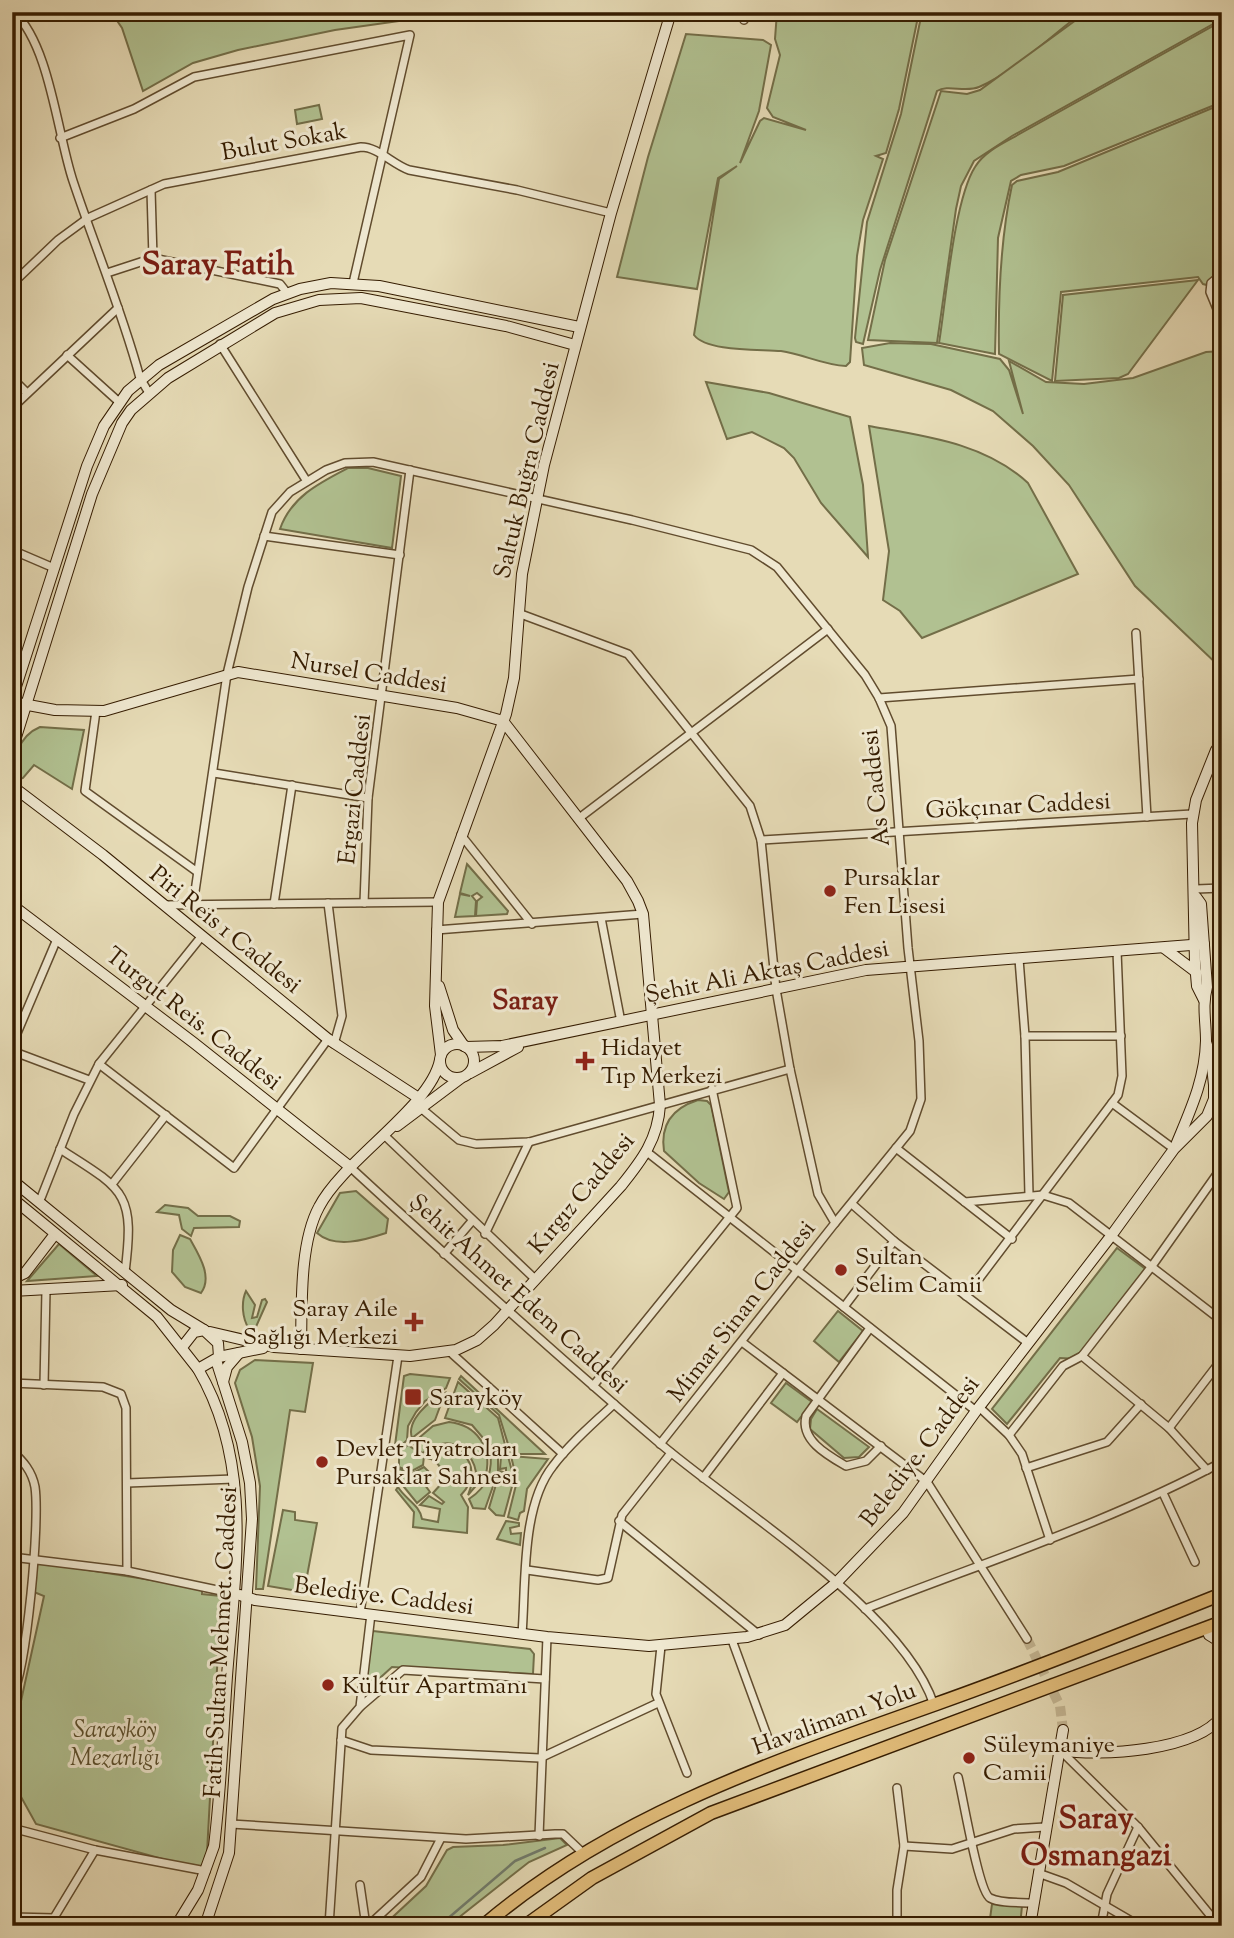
<svg xmlns="http://www.w3.org/2000/svg" width="1234" height="1938" viewBox="0 0 1234 1938" font-family="'Sorts Mill Goudy',serif">
<rect width="100%" height="100%" fill="#e6dbb6"/>
<filter id="stains"><feTurbulence type="fractalNoise" baseFrequency=".00286" numOctaves="4"/><feColorMatrix values="0 0 0 0 .2 0 0 0 0 .09 0 0 0 0 .02 0 0 0 .5 -.17"/></filter>
<radialGradient id="worn" r=".72"><stop offset=".6" stop-color="#630" stop-opacity="0"/><stop offset="1" stop-color="#630" stop-opacity=".3"/></radialGradient>
<g fill="#b1c191" stroke="#736e48" stroke-width="2">
<polygon points="111,12 431,12 413,19 335,30 238,50 193,63 143,91 122,28"/>
<path d="M777,12H919L899,109L886,153L876,156L883,159L863,220L857,256L850,362L846,366C823,365 803,354 781,351C760,349 707,352 694,335L719,179L737,166L718,178L697,289L617,277L648,157L686,34L763,40L771,45L759,111L740,163L760,121L764,118L806,130L773,117L767,108L780,55L775,39Z"/>
<path d="M922,12H1083C1052,35 1014,72 979,87C965,93 948,84 937,91L880,270L863,344L856,342L855,338L867,222L901,114Z"/>
<polygon points="1087,12 1222,12 1222,19 1012,136 974,161 961,186 956,209 937,343 868,340 885,260 941,91 967,94 980,90"/>
<path d="M1222,21V102L1064,166L1021,175L1011,181L998,238L995,354L939,343C946,300 954,200 975,167C985,150 1008,141 1023,132Z"/>
<path d="M1222,104V289L1203,284L1198,277L1061,292L1052,381L999,354C998,297 1000,241 1012,185L1017,181L1058,172Z"/>
<polygon points="319,105 322,119 297,124 295,110"/>
<polygon points="1198,280 1128,374 1119,378 1055,381 1063,295"/>
<polygon points="890,343 931,344 1000,359 1009,370 1023,414 1009,361 1046,382 1084,384 1133,378 1206,352 1222,351 1222,669 1135,586 1069,485 1033,446 993,411 951,390 864,365 862,348"/>
<polygon points="706,382 769,393 850,417 863,485 868,557 821,503 794,458 784,448 752,432 727,439"/>
<path d="M869,426C925,436 985,443 1028,483L1078,574L922,638L900,611L883,600L889,551Z"/>
<path d="M348,468H368L401,476L392,548L280,529C291,497 319,483 348,468Z"/>
<path d="M40,727L84,730L72,789L34,765L23,778L12,782C12,761 18,736 40,727Z"/>
<polygon points="467,864 508,911 507,914 476,916 477,901 482,897 477,893 472,896 476,901 475,916 455,917 460,894 470,896 460,893"/>
<polygon points="1214,913 1222,916 1222,1028 1219,1030"/>
<path d="M698,1100L707,1101L711,1105L729,1192L724,1199L699,1183L664,1151C660,1124 673,1108 698,1100Z"/>
<path d="M356,1191L388,1219L386,1233C365,1240 335,1249 317,1233L340,1193Z"/>
<polygon points="165,1205 188,1208 198,1216 230,1216 240,1221 239,1227 194,1228 191,1236 182,1229 179,1215 157,1212"/>
<path d="M180,1235L190,1239C199,1255 213,1277 201,1293L185,1287L172,1272L173,1250Z"/>
<polygon points="59,1244 97,1276 27,1281"/>
<polygon points="1117,1248 1151,1273 1079,1359 1060,1358 1007,1424 992,1409"/>
<path d="M246,1291L255,1305L252,1318L257,1317L262,1300L265,1299L267,1302L255,1329H249C242,1318 241,1302 246,1291Z"/>
<polygon points="838,1311 863,1331 839,1362 814,1341"/>
<polygon points="255,1360 313,1363 305,1412 290,1410 263,1589 256,1589 260,1486 252,1437 235,1383 240,1370"/>
<polygon points="410,1374 450,1378 446,1388 425,1401 416,1412 408,1426 407,1440 394,1453 404,1376"/>
<polygon points="461,1376 544,1453 545,1454 511,1454 499,1415 459,1379"/>
<polygon points="458,1382 498,1418 514,1479 504,1516 496,1515 489,1508 500,1471 506,1473 506,1468 500,1469 501,1457 506,1457 506,1453 501,1455 499,1446 489,1445 472,1425 445,1418"/>
<polygon points="786,1383 812,1402 797,1422 771,1403"/>
<path d="M445,1393L435,1420L412,1438C406,1420 430,1400 445,1393Z"/>
<polygon points="817,1409 869,1447 859,1457 844,1458 810,1429 811,1419"/>
<path d="M449,1422C477,1425 492,1448 486,1474L468,1495L476,1472C473,1455 457,1438 438,1445C433,1447 428,1451 422,1453L413,1443L433,1426Z"/>
<polygon points="408,1445 424,1456 423,1465 410,1472 399,1467 399,1452"/>
<path d="M490,1447L498,1450V1472L485,1509L473,1508L469,1499C489,1486 493,1470 490,1447Z"/>
<path d="M442,1448L462,1452C476,1467 474,1481 461,1495L468,1507L467,1533L413,1527L414,1512L396,1490L398,1487C405,1499 420,1505 422,1519L438,1522L440,1509L420,1505L429,1496L442,1504L444,1502L433,1493L442,1483C444,1471 439,1460 427,1458Z"/>
<polygon points="511,1456 548,1459 527,1489 524,1511 520,1513 518,1520 508,1517 517,1481"/>
<polygon points="424,1467 430,1473 425,1485 430,1492 417,1503 400,1482 398,1468 411,1474"/>
<polygon points="283,1510 295,1512 295,1520 317,1523 304,1592 268,1586"/>
<polygon points="506,1521 519,1523 519,1526 510,1528 511,1534 521,1533 520,1545 497,1539"/>
<polygon points="37,1562 202,1588 202,1594 221,1596 206,1871 36,1824 15,1786 12,1742 44,1596 34,1592"/>
<polygon points="373,1631 530,1649 534,1654 533,1674 392,1667 371,1686 363,1683 368,1632"/>
<polygon points="560,1838 567,1845 529,1862 448,1926 383,1926 426,1886 447,1850 453,1847 503,1845"/>
<polygon points="992,1904 1022,1906 1020,1926 989,1926"/>
</g>
<g fill="none" stroke-linecap="round" stroke-linejoin="round">
<polyline stroke="#707b6c" stroke-width="2.5" points="439,1926 515,1861 545,1848"/>
<polyline stroke="#c3b592" stroke-width="10" stroke-dasharray="10 5" stroke-linecap="butt" points="1027,1639 1060,1706 1063,1730"/>
<g stroke="#614c2e" stroke-width="10">
<g id="street">
<path d="M14,12C50,46 57,133 73,181C95,247 122,311 140,378L149,393"/>
<polyline points="744,20 746,12"/>
<polyline points="60,138 134,109 194,77 410,35 353,283"/>
<polyline points="153,258 280,284 287,293"/>
<polyline points="107,273 153,258 151,190"/>
<polyline points="1222,274 1211,283 1210,292 1222,321"/>
<path d="M12,284L58,240L88,218L164,184L361,147C378,147 392,164 409,170L517,190L611,213"/>
<polyline points="220,344 306,480"/>
<polyline points="67,355 119,402"/>
<polyline points="12,378 27,393"/>
<polyline points="12,408 118,308"/>
<polyline points="264,536 400,555"/>
<polyline points="12,550 54,568"/>
<polyline points="518,613 628,654 750,806 761,840 776,989 790,1069 818,1194 835,1223 660,1444"/>
<polyline points="1136,633 1147,817"/>
<polyline points="879,698 1139,679"/>
<polyline points="96,711 85,791 196,871"/>
<polyline points="214,773 368,798"/>
<polyline points="578,819 828,629"/>
<polyline points="461,835 532,924"/>
<polyline points="761,840 1192,814"/>
<polyline points="1196,889 1222,888"/>
<polyline points="328,903 342,1016 334,1044"/>
<polyline points="364,903 368,798 410,470"/>
<polyline points="274,904 292,785"/>
<polyline points="165,905 438,902"/>
<polyline points="193,905 227,674 248,587 272,512 290,492 326,470 345,463 373,462 632,520 751,550 777,567 865,675 879,698 891,726 908,948 919,1041 921,1099 910,1131 835,1223"/>
<polyline points="601,918 621,1022"/>
<polyline points="436,930 643,914"/>
<polyline points="1019,959 1025,1036 1029,1195"/>
<polyline points="1025,1036 1121,1036"/>
<polyline points="12,1045 57,939"/>
<polyline points="12,1051 89,1080"/>
<polyline points="99,1064 234,1168 328,1039"/>
<polyline points="1112,1103 1174,1149"/>
<polyline points="422,1109 459,1140 476,1144 529,1142 790,1069"/>
<polyline points="384,1135 535,1279"/>
<polyline points="896,1148 1012,1239"/>
<path d="M60,1149C125,1190 135,1193 125,1272"/>
<polyline points="647,1152 976,1411"/>
<path d="M349,1166C451,1260 553,1352 657,1441C735,1508 903,1610 934,1705"/>
<polyline points="112,1184 166,1115"/>
<polyline points="965,1202 1043,1195 1069,1203 1222,1321"/>
<polyline points="39,1203 74,1114 99,1064 201,937"/>
<polyline points="852,1204 894,1241 1028,1343"/>
<polyline points="485,1234 529,1142"/>
<polyline points="444,1254 472,1221"/>
<polyline points="966,1296 1118,1095 1122,1076 1117,951"/>
<polyline points="844,1307 894,1241"/>
<path d="M870,1328L806,1416C800,1440 827,1455 846,1466L866,1461L881,1446"/>
<polyline points="742,1342 927,1482 1027,1639"/>
<polyline points="449,1351 563,1454"/>
<polyline points="1082,1356 1169,1428 1207,1470"/>
<polyline points="12,1383 103,1387 121,1394 126,1408 127,1571"/>
<polyline points="44,1385 46,1290"/>
<polyline points="593,1386 737,1208 712,1089"/>
<polyline points="979,1407 1009,1435 1022,1454 1050,1540"/>
<polyline points="1169,1428 1222,1359"/>
<polyline points="1009,1435 1063,1366 1082,1356 1152,1266 1222,1167"/>
<path d="M12,1451C23,1461 32,1471 35,1487C40,1522 27,1667 12,1697"/>
<polyline points="1026,1468 1107,1442 1141,1404"/>
<polyline points="703,1478 783,1373"/>
<polyline points="127,1483 234,1479"/>
<polyline points="1163,1493 1195,1562"/>
<polyline points="619,1521 759,1635"/>
<polyline points="12,1557 127,1571 236,1594"/>
<polyline points="527,1570 598,1580 608,1578 622,1515 671,1453"/>
<path d="M865,1609C985,1562 1108,1523 1222,1462"/>
<polyline points="360,1613 398,1356"/>
<path d="M522,1634C526,1584 521,1506 553,1466C570,1443 593,1424 614,1404"/>
<polyline points="732,1640 769,1741"/>
<polyline points="661,1646 656,1694 687,1773"/>
<polyline points="361,1706 403,1670 545,1679"/>
<polyline points="12,1721 16,1694"/>
<polyline points="341,1740 371,1750 540,1758 658,1703"/>
<polyline points="1060,1750 1138,1827 1219,1926"/>
<path d="M958,1777C963,1796 978,1891 990,1898C1001,1904 1021,1902 1033,1903"/>
<polyline points="231,1824 466,1839 555,1834 563,1834 584,1854"/>
<polyline points="12,1828 95,1850 206,1871"/>
<polyline points="539,1836 547,1637"/>
<polyline points="904,1846 952,1849 1014,1829 1045,1827"/>
<polyline points="1038,1873 1066,1883 1140,1926"/>
<polyline points="360,1885 366,1926"/>
<polyline points="12,1917 55,1918"/>
<polyline points="897,1923 918,1926"/>
<polyline points="49,1926 95,1850"/>
<polyline points="329,1926 342,1728 360,1707 371,1614"/>
<polyline points="368,1926 421,1877 441,1838"/>
<polyline points="897,1926 897,1890 904,1846 897,1788"/>
<polyline points="1101,1926 1107,1894 1138,1827"/>
</g>
</g>
<g stroke="#351c00" stroke-width="12">
<g id="secondary">
<polyline points="12,699 87,466 104,426 128,391 159,365 273,299 300,289 331,283 379,286 579,327"/>
<path d="M12,702L55,710L104,711L238,672L457,708L503,721L627,881L638,901L643,914L660,1105C658,1139 642,1160 621,1186L494,1325L477,1340L456,1350L410,1356L274,1347L210,1332"/>
<polyline points="12,750 92,494 122,423 131,410 168,378 275,313 319,300 361,298 506,326 575,345"/>
<polyline points="12,786 103,855 328,1039 417,1097"/>
<polyline points="12,905 194,1043 349,1166"/>
<polyline points="1164,948 1196,972"/>
<polyline points="439,986 453,1030 464,1046"/>
<polyline points="1204,1000 1197,986 1195,963 1192,823 1196,800 1216,750"/>
<circle cx="457" cy="1061" r="17"/>
<polyline points="466,1047 502,1046 866,970 1204,944"/>
<polyline points="441,1055 435,1006 438,902 506,714 514,678 522,574 544,465 611,213 671,12"/>
<polyline points="470,1073 518,1047"/>
<polyline points="397,1126 461,1078"/>
<path d="M1176,1145C1190,1111 1205,1080 1206,1041C1206,1022 1202,1005 1207,987L1201,904L1196,897"/>
<polyline points="12,1180 171,1310 204,1330"/>
<polyline points="12,1198 157,1317 198,1369 219,1357 218,1343 204,1330 194,1332 183,1346"/>
<polyline points="12,1279 25,1273 55,1234"/>
<polyline points="12,1291 122,1285"/>
<path d="M301,1349C302,1308 299,1244 319,1207C343,1160 431,1107 440,1060"/>
<polyline points="219,1357 263,1348"/>
<polyline points="223,1382 227,1367 239,1353"/>
<polyline points="240,1595 255,1600 547,1637 649,1646 747,1637 785,1625 836,1583 903,1513 976,1411 1111,1236 1174,1149 1207,1116 1214,1099 1214,1085 1211,1057 1206,1042"/>
<polyline points="1207,1628 1209,1635 1222,1643"/>
<path d="M1060,1750C1101,1757 1196,1751 1222,1716"/>
<path d="M176,1926L198,1890L214,1846C221,1790 223,1733 227,1676C235,1572 254,1464 198,1369"/>
<polyline points="205,1926 229,1853 252,1519 250,1483 242,1442 216,1360"/>
<polyline points="1030,1926 1063,1730"/>
</g>
</g>
<g stroke="#351c00" stroke-width="15">
<g id="highway">
<path d="M483,1926C614,1814 776,1761 936,1704C1032,1670 1127,1632 1222,1594"/>
<polyline points="525,1926 592,1878 711,1813 1222,1622"/>
</g>
</g>
<use href="#street" stroke="#efe8d0" stroke-width="7"/>
<use href="#secondary" stroke="#efe8d0" stroke-width="10"/>
<use href="#highway" stroke="#e3be7b" stroke-width="12"/>
</g>
<g fill="#8f2418" stroke="#efe8d0" stroke-width="2.5">
<circle cx="830" cy="891" r="7"/>
<path d="M581.5 1050.5h7v7h7v7h-7v7h-7v-7h-7v-7h7z"/>
<circle cx="841" cy="1270" r="7"/>
<path d="M410.5 1311.5h7v7h7v7h-7v7h-7v-7h-7v-7h7z"/>
<rect x="404" y="1388" width="18" height="18" rx="3.5"/>
<circle cx="322" cy="1462" r="7"/>
<circle cx="328" cy="1685" r="7"/>
<circle cx="969" cy="1758" r="7"/>
</g>
<g text-anchor="middle" stroke-width="6" stroke-linejoin="round" paint-order="stroke">
<g font-size="24" fill="#351c00" stroke="#efe8d0">
<text transform="translate(284 141) rotate(-10)" y="8">Bulut Sokak</text>
<text transform="translate(526 470) rotate(-77)" y="8">Saltuk Buğra Caddesi</text>
<text transform="translate(369 672) rotate(9)" y="8">Nursel Caddesi</text>
<text transform="translate(875 788) rotate(-96)" y="8">As Caddesi</text>
<text transform="translate(354 789) rotate(-84)" y="8">Ergazi Caddesi</text>
<text transform="translate(1018 805) rotate(-3)" y="8">Gökçınar Caddesi</text>
<text transform="translate(226 929) rotate(39)" y="8">Piri Reis 1 Caddesi</text>
<text transform="translate(767 971) rotate(-11)" y="8">Şehit Ali Aktaş Caddesi</text>
<text transform="translate(194 1018) rotate(38)" y="8">Turgut Reis. Caddesi</text>
<text transform="translate(581 1193) rotate(-50)" y="8">Kırgız Caddesi</text>
<text transform="translate(519 1293) rotate(42)" y="8">Şehit Ahmet Edem Caddesi</text>
<text transform="translate(741 1311) rotate(-52)" y="8">Mimar Sinan Caddesi</text>
<text transform="translate(919 1451) rotate(-53)" y="8">Belediye. Caddesi</text>
<text transform="translate(384 1595) rotate(7)" y="8">Belediye. Caddesi</text>
<text transform="translate(220 1642) rotate(-87)" y="8">Fatih Sultan Mehmet. Caddesi</text>
<text transform="translate(834 1718) rotate(-20)" y="8">Havalimanı Yolu</text>
</g>
<g font-size="24" fill="#351c00" stroke="#efe8d0" text-anchor="start">
<text x="844" y="885">Pursaklar<tspan x="844" dy="28">Fen Lisesi</tspan></text>
<text x="601" y="1055">Hidayet<tspan x="601" dy="28">Tıp Merkezi</tspan></text>
<text x="855" y="1264">Sultan<tspan x="855" dy="28">Selim Camii</tspan></text>
<text x="398" y="1316" text-anchor="end">Saray Aile<tspan x="398" dy="28">Sağlığı Merkezi</tspan></text>
<text x="429" y="1405">Sarayköy</text>
<text x="336" y="1456">Devlet Tiyatroları<tspan x="336" dy="28">Pursaklar Sahnesi</tspan></text>
<text x="342" y="1693">Kültür Apartmanı</text>
<text x="983" y="1752">Süleymaniye<tspan x="983" dy="28">Camii</tspan></text>
</g>
<g font-size="24" font-style="italic" fill="#5a4e2c" stroke="#efe8d0">
<text x="115" y="1737">Sarayköy<tspan x="115" dy="28">Mezarlığı</tspan></text>
</g>
<g font-size="28" font-weight="bold" fill="#7a1f14" stroke="#efe8d0">
<text x="525" y="1009">Saray</text>
</g>
<g font-size="32" font-weight="bold" fill="#7a1f14" stroke="#efe8d0">
<text x="218" y="274">Saray Fatih</text>
<text x="1096" y="1828">Saray<tspan x="1096" dy="37">Osmangazi</tspan></text>
</g>
</g>
<rect width="1234" height="1938" fill="none" stroke="#e6dbb6" stroke-width="42"/>
<rect x="14" y="14" width="1206" height="1910" fill="none" stroke="#351c00" stroke-width="3.5"/>
<rect x="21" y="21" width="1192" height="1896" fill="none" stroke="#351c00" stroke-width="2"/>
<rect width="100%" height="100%" filter="url(#stains)"/>
<rect width="100%" height="100%" fill="url(#worn)"/>
</svg>
